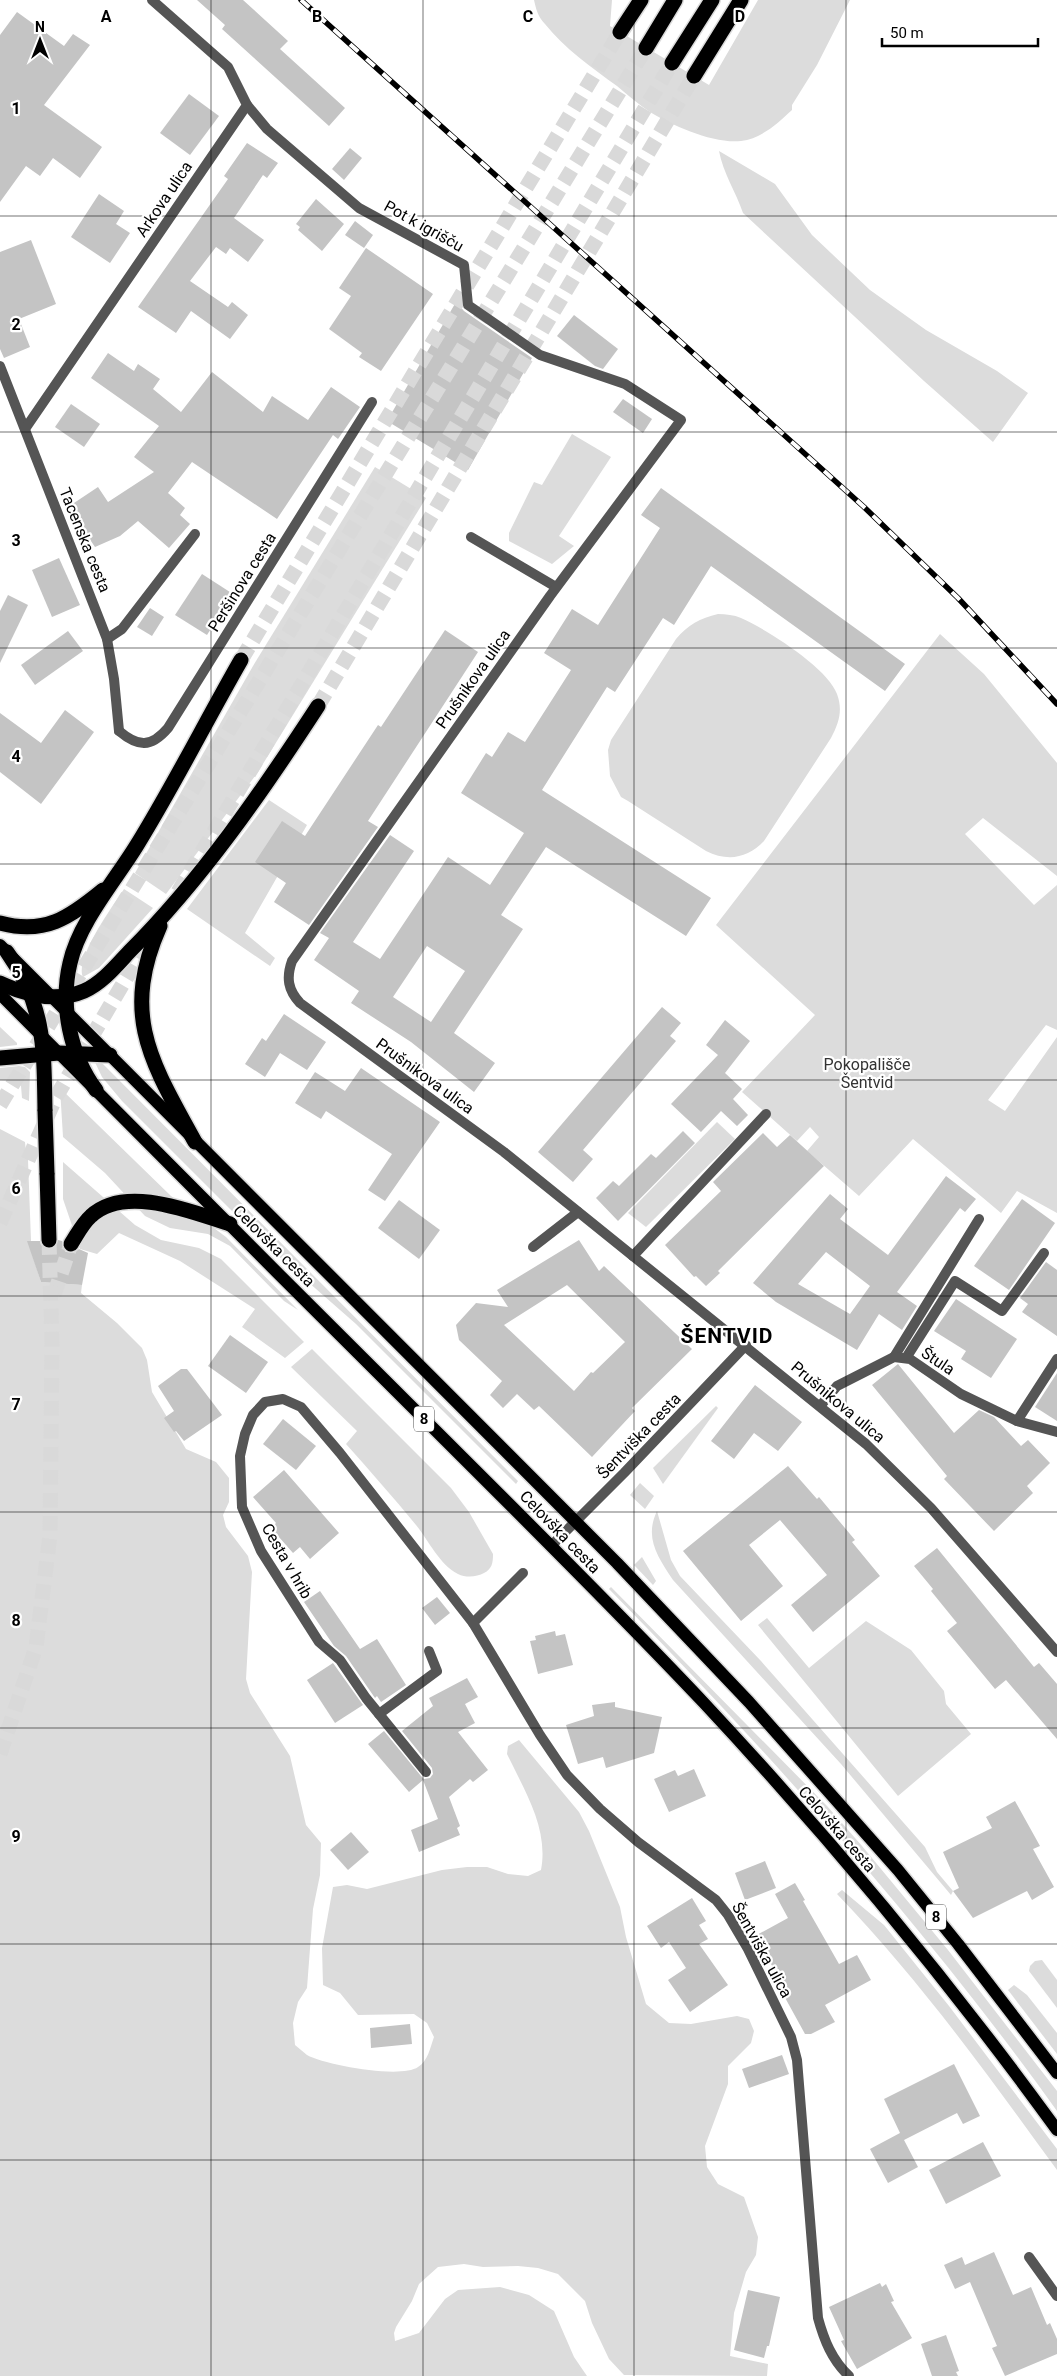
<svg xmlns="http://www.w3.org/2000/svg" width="1057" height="2376" font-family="Roboto,sans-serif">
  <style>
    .green { fill: #dcdcdc }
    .building { fill: #c4c4c4; fill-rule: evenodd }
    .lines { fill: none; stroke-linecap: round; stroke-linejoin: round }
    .highway-tunnel { stroke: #d9d9d9; stroke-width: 15; stroke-dasharray: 15 8; stroke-linecap: butt }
    .primary-casing { stroke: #dbdbdb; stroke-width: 15 }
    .highway-casing { stroke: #dbdbdb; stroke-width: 18 }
    .lane { stroke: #555; stroke-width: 10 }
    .street { stroke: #555; stroke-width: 10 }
    .primary { stroke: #000; stroke-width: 12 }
    .highway { stroke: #000; stroke-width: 15 }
    .rail-casing { stroke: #000; stroke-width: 5.5 }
    .rail { stroke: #fff; stroke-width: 4; stroke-dasharray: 11; stroke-linecap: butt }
    .highway-bridge-casing { stroke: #dbdbdb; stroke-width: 18; stroke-linecap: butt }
    .highway-bridge { stroke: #000; stroke-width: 15 }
    .grid { fill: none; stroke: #000; stroke-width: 1; stroke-opacity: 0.55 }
    .labels { text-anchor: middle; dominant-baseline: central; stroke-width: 4.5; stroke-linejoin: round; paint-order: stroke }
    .shield { fill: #fff; stroke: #4c4c4c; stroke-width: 1 }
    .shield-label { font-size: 15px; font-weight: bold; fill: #000 }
    .street-label { font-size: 16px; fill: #000; stroke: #fff }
    .park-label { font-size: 16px; fill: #333; stroke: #fff }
    .district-label { font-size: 21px; font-weight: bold; letter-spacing: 1px; fill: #000; stroke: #fff }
    .grid-label { font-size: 16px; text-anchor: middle; font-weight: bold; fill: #000; stroke: #fff; stroke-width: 4.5; stroke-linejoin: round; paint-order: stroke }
  </style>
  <rect width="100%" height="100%" fill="#fff"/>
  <g class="green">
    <path d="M 534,0 L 612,0 L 610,26 L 709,85 L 758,0 L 850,0 L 817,65 L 792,105 L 792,110 C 778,123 761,139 741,141 C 714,144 673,126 650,112 C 639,105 628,95 617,86 C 592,68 564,48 545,24 C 538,17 536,9 534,0 Z"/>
    <path d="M 719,151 L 775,184 L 812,235 L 870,290 L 926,330 L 997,371 L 1028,393 L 993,442 L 924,381 L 743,213 C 736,192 723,173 719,151 Z"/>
    <polygon points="572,434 611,457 559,536 574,546 552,564 509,541 509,533 534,482 542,485"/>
    <polygon points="375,467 426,498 258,772 166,894 135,873 253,666"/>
    <path d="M 718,614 C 726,614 734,615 741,618 C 766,629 828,668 837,694 C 843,710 839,723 831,738 L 764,841 C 748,858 728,862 706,851 L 628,801 L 621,797 L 610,776 L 608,750 L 611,740 L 676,639 C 688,625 700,618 718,614 Z"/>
    <polygon points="940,634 984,674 1057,763 1057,876 983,818 965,834 1034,905 1057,885 1057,1030 1046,1025 988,1100 1005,1111 1057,1037 1057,1213 1017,1191 1001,1213 913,1139 859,1196 807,1151 819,1137 810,1127 797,1141 742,1092 815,1015 716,925"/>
    <polygon points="269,800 307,825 245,933 275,958 270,966 187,909"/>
    <path d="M 124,889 L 153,908 L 99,968 L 83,977 C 75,957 113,906 124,889 Z"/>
    <polygon points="0,1027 17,1043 17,1045 0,1047"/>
    <polygon points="96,1057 518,1481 516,1484 356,1324 267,1246 122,1101 102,1077 93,1058"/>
    <polygon points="19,1066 25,1067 30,1072 29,1101 22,1098 21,1086 16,1081 0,1080 0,1068"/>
    <polygon points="60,1088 171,1196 226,1237 298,1310 284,1301 230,1246 208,1234 170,1228 145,1216 105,1173 63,1137"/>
    <polygon points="717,1122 735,1139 646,1227 628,1213"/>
    <path d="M 0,1129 L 25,1142 L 26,1153 L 31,1155 L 31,1160 L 28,1160 L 31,1241 L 28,1241 L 41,1282 L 82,1285 L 81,1293 L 117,1323 L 142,1348 L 147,1360 L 152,1392 L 186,1449 L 216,1462 L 229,1478 L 229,1502 L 223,1515 L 226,1527 L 248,1556 L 252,1572 L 246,1679 L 250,1693 L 290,1756 L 306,1825 L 321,1843 L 320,1875 L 313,1909 L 307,1988 L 298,2002 L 293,2023 L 295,2045 C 299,2048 303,2052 307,2055 C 325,2065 401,2079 418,2067 C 428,2061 430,2048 434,2037 L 427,2023 L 414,2014 L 358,2015 L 340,1993 L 323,1985 L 322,1948 L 333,1887 L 347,1885 L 367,1889 L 442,1870 L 467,1867 L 487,1867 L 508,1874 L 528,1876 L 541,1870 C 549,1828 524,1790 507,1754 L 508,1746 L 519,1740 L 579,1812 L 589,1831 L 620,1907 L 626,1937 L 646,2004 L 669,2023 L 691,2024 L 737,2016 L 749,2019 L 754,2031 L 751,2043 L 728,2066 L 728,2084 L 705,2146 L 707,2167 L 718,2184 L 744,2197 L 758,2237 L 756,2255 L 746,2272 L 734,2313 L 730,2356 L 768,2364 L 767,2376 L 624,2375 L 609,2359 L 592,2323 L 585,2301 L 558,2274 L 538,2268 L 518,2266 L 483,2267 L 464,2264 L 438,2267 L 419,2284 L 412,2301 L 396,2327 L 394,2333 L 395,2341 L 419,2333 L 445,2299 L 458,2290 L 500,2287 L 529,2295 L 554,2311 L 574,2357 L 587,2376 L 0,2376 Z"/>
    <polygon points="63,1162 135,1225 161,1240 199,1248 221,1259 304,1342 285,1358 242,1327 255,1309 180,1261 119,1233 97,1254 80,1249 63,1199"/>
    <path d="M 312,1349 L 451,1488 L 469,1512 L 493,1554 C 493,1563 492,1569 484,1573 C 477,1577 466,1578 458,1574 C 439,1564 429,1541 416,1525 C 393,1497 370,1471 346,1444 L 357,1431 L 291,1367 Z"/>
    <polygon points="716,1406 718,1408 663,1484 653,1468"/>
    <polygon points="640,1483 654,1496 645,1509 630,1495"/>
    <path d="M 657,1511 L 671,1560 L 680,1576 L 761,1661 L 925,1847 L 937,1872 L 953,1891 L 951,1895 L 841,1764 L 673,1580 C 658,1557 644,1538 657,1511 Z"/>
    <polygon points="642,1557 656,1581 653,1585 634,1565"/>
    <path d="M 611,1587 L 827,1806 L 862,1846 L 948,1950 L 1057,2091 L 1057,2111 C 923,1924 769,1752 609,1589 Z"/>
    <polygon points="767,1618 809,1668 866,1621 911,1650 944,1691 946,1704 971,1734 898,1796 758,1625"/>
    <path d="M 842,1890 L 884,1925 L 949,2006 L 1057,2149 L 1057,2170 C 988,2075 919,1979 837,1894 Z"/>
    <polygon points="1042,1960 1057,1980 1057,2008 1029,1971 1030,1966 1035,1961"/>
    <polygon points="1014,1985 1027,1995 1057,2033 1057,2054 1008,1990"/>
  </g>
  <g class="building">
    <polygon points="197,0 243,0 288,41 280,49 345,108 329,126 222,29 225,25"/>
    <polygon points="17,12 64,46 73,34 90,45 44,105 102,147 80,178 53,158 40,176 26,166 0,202 0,35"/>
    <polygon points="189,94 219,116 190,155 160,133"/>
    <polygon points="247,143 278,163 267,178 263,175 234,218 264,240 248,262 230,248 226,254 216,247 190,281 228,307 232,302 248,315 230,339 191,311 176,333 138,307 228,179 224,176"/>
    <polygon points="350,148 362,158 344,180 332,169"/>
    <polygon points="99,194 124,211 116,224 130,233 110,263 71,237"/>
    <polygon points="316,199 344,224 322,251 298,230 300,227 296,224"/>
    <polygon points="355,221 373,235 364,248 345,235"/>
    <polygon points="31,240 56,304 19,319 30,347 4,358 0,349 0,252"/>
    <polygon points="366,248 433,294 381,371 359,357 362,353 329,329 351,296 339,288"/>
    <polygon points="456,302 464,311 532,358 468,470 387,421"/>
    <polygon points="574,315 618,349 603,369 595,366 557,336"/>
    <polygon points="108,353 134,371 138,364 160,379 153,389 181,412 212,372 263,412 272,396 308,420 331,387 360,407 338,439 333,435 277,519 192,462 168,493 185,508 180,515 190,524 169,548 138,521 120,536 95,547 68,507 98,487 108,502 154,472 134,457 159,426 91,378"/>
    <polygon points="623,399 652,419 643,433 613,412"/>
    <polygon points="71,404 100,424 84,447 55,427"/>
    <path d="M 661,488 L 905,664 L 885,691 L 711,566 L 674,625 L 663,618 L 615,692 L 607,687 L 542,790 L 711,898 L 686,936 L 546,847 L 501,915 L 523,929 L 454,1033 L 495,1063 L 474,1092 L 411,1042 L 351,1003 L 359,991 L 314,960 L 329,938 L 320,933 L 390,835 L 414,851 L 353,942 L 380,959 L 448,857 L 490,885 L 524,833 L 461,793 L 486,753 L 492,757 L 508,732 L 525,742 L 571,670 L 544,653 L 572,609 L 598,625 L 660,528 L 641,515 ZM 427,946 L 465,971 L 431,1022 L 393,997 Z"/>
    <polygon points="59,558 80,605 52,617 32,570"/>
    <polygon points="202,574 233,594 207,635 175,615"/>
    <polygon points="8,595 28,605 0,663 0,611"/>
    <polygon points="150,608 164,617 152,636 137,627"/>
    <polygon points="445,630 478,652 368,821 378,827 309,925 274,902 286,883 255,862 282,821 305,836 378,725 381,727"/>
    <polygon points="68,631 83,651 35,685 21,665"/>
    <polygon points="65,710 94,732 41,804 0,772 0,713 41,743"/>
    <polygon points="662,1007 681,1023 670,1036 676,1041 583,1150 593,1159 573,1182 538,1152"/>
    <polygon points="284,1014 326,1042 307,1070 280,1053 265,1077 245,1064 262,1038 266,1041"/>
    <polygon points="725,1020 750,1041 725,1073 742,1089 733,1099 748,1115 737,1126 721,1111 701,1132 671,1104 718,1055 706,1045"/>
    <polygon points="361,1068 440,1122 385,1201 368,1190 392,1154 326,1111 321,1119 295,1103 315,1072 345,1091"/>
    <polygon points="683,1131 695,1143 618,1221 596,1198 613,1181 619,1186 651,1154 656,1158"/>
    <polygon points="763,1133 777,1147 790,1135 824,1166 718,1271 720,1273 706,1286 696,1276 694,1277 665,1245 721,1191 713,1182"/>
    <path d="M 946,1176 L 976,1199 L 965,1212 L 960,1208 L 897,1292 L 917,1306 L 902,1330 L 879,1314 L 857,1350 L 776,1302 L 753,1283 L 830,1194 L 848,1209 L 840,1219 L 888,1255 ZM 826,1252 L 870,1286 L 850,1314 L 798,1284 Z"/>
    <polygon points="1022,1199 1055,1223 1009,1290 974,1266"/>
    <polygon points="399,1200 440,1230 419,1259 378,1228"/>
    <polygon points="58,1240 62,1241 63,1248 66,1252 75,1252 79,1249 88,1253 82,1285 41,1282 27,1241 40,1241 41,1245 49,1249 54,1248"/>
    <path d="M 579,1240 L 599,1271 L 604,1266 L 692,1349 L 632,1408 L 635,1411 L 592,1457 L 539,1406 L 534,1410 L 517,1394 L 503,1408 L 490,1395 L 502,1381 L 459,1340 L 456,1325 L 476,1303 L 508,1307 L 497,1290 ZM 567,1285 L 625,1342 L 593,1373 L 591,1372 L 574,1391 L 504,1325 Z"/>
    <polygon points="1046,1262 1057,1270 1057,1336 1022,1312 1028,1304 1020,1298"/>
    <polygon points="956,1299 1017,1339 991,1378 961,1359 966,1351 934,1331"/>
    <polygon points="230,1335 268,1362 246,1393 208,1366"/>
    <polygon points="898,1364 954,1433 979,1410 994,1417 1021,1446 1028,1440 1050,1463 1027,1486 1033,1493 994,1531 944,1479 947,1476 872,1385"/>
    <polygon points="181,1369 187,1369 222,1415 184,1441 176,1431 174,1432 164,1418 174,1411 158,1386"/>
    <polygon points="1057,1373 1057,1421 1035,1407"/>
    <polygon points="755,1385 802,1422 778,1451 754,1433 734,1459 711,1441"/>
    <polygon points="283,1419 316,1446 296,1470 263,1444"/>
    <polygon points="788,1466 817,1499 819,1497 855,1540 852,1542 880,1576 813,1632 791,1605 827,1575 780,1520 749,1545 783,1586 741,1621 683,1551"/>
    <polygon points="284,1470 339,1533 310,1559 300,1547 293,1553 271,1528 276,1523 253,1497"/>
    <polygon points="937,1548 1034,1667 1039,1663 1057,1684 1057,1739 1006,1680 995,1689 947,1631 957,1623 931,1591 933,1589 914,1566"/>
    <polygon points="320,1591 360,1649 377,1639 406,1685 381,1702 377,1696 375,1698 346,1656 334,1646 304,1602"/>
    <polygon points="437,1597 450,1613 435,1625 422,1608"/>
    <polygon points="555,1631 556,1636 565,1634 573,1665 538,1674 530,1641 536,1640 535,1636"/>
    <polygon points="333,1663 363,1705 335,1723 307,1680"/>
    <polygon points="467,1678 478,1697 465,1704 475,1723 458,1732 488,1770 473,1782 470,1779 449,1797 460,1826 457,1828 460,1835 419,1852 411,1830 438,1819 423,1780 409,1792 368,1744 384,1731 421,1776 424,1779 430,1778 433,1774 432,1768 402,1731 433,1706 429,1698"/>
    <polygon points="615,1702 615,1707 662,1717 654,1753 606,1768 603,1757 578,1764 566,1725 594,1716 592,1705"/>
    <polygon points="694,1769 706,1796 669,1812 654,1779 675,1770 678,1776"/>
    <polygon points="1015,1801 1040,1846 1033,1849 1054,1887 1032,1900 1027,1891 973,1918 953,1891 959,1888 943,1852 992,1828 986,1817"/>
    <polygon points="351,1832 369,1852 348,1870 330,1850"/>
    <polygon points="765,1861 776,1888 745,1900 735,1873"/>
    <polygon points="795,1883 805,1900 803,1901 839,1964 857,1955 871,1980 825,2005 835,2022 811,2034 805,2034 783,1994 787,1992 755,1936 788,1918 775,1894"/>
    <polygon points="692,1898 706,1921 699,1925 708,1939 699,1944 728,1985 690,2012 668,1980 686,1968 669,1942 661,1948 647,1926"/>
    <polygon points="410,2024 412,2044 371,2048 370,2028"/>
    <polygon points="782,2055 789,2074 749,2088 742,2069"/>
    <polygon points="954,2064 980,2116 963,2124 957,2113 904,2140 918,2167 888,2183 870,2149 900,2133 884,2099"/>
    <polygon points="983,2142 1001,2176 946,2204 929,2170"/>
    <polygon points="994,2252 1013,2295 1031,2287 1047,2325 1050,2323 1057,2339 1057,2354 1005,2376 992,2348 997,2346 970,2282 955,2289 944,2265 962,2257 965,2265"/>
    <polygon points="880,2283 882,2287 886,2284 894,2301 891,2302 912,2338 857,2369 841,2341 844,2340 829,2307"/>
    <polygon points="748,2290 780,2297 769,2346 767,2346 764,2358 734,2350"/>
    <polygon points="946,2335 959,2371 956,2372 958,2376 932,2376 921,2344"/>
  </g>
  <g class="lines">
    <g class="highway-tunnel">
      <polyline points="241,660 620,32"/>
      <polyline points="318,706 694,76"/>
      <polyline points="178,892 672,63"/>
      <polyline points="0,1105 646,48"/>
      <polyline points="0,1223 56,1097 153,933"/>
      <polyline points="54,1295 71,1244"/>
      <polyline points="0,1754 36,1647 50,1535 52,1342 49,1240"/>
    </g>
    <defs>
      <g id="primary">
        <polyline points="0,945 617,1563 749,1702 898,1870 958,1944 1057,2073"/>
        <path d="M 0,994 C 132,1127 264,1260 397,1392 C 500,1495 604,1597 704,1703 C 830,1838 949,1981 1057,2130"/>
      </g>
      <g id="highway">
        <polyline points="620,32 641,0"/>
        <polyline points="646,48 675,0"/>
        <polyline points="672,63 712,0"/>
        <polyline points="694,76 741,0"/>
        <path d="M 0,923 C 45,935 69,918 103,890"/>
        <path d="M 160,926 C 120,1016 152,1063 195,1142"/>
        <path d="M 7,952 C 45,1005 44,1048 45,1111"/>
        <path d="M 0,983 C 26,995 56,1003 84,991 C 102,983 116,966 129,952 C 202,879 262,792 318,706"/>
        <polyline points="0,1058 59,1053 110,1055"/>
        <path d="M 96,1090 C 70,1055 60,1005 70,963 C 79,922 115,881 137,845 C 174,785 206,721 241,660"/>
        <polyline points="47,1173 49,1240"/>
        <path d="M 71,1244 C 77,1235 82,1224 91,1216 C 125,1184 192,1212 230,1224"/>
      </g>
    </defs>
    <use href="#primary" class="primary-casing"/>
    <use href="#highway" class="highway-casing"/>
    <g class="lane">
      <polyline points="471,537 556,587"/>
      <polyline points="107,639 122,629 195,534"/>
      <path d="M 119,731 C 138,747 151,748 168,728 L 372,402"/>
      <polyline points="533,1247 578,1212"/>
      <polyline points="633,1256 766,1114"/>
      <polyline points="894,1357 979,1219"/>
      <polyline points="906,1358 955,1281 1002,1311 1044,1253"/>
      <polyline points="379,1714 437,1671 429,1651"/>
      <polyline points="1029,2257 1057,2296"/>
    </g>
    <g class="street">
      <path d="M 247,105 L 267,129 L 359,208 L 464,265 L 468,305 L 540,355 L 625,384 L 681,420 L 550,596 L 292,961 C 286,978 288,990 300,1003 L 504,1152 L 866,1444 L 931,1508 L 1057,1652"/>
      <polyline points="0,366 107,639 114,679 119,731"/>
      <polyline points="25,429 247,105 228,67 152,0"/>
      <polyline points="821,1405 837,1386 894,1357 910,1359 961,1394 1017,1421 1057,1432"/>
      <polyline points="1017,1421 1057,1359"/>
      <polyline points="551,1546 624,1473 746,1345"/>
      <polyline points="473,1623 523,1573"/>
      <path d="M 426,1772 L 366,1698 L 340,1660 L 319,1642 L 261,1551 L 242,1507 L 240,1456 L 245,1434 L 253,1415 L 265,1402 L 283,1399 L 301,1407 L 340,1453 L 473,1623 L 540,1735 L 567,1775 L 600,1809 L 638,1842 L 716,1900 L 728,1915 L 748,1949 L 791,2037 L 797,2060 L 818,2318 C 824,2340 832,2360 849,2376"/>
    </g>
    <use href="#primary" class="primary"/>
    <use href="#highway" class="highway"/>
    <defs>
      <polyline id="rail" points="301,0 864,507 958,598 1057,704"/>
    </defs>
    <use href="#rail" class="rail-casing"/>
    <use href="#rail" class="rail"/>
    <defs>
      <polyline id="highway-bridge" points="45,1111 47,1173"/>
    </defs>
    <use href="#highway-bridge" class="highway-bridge-casing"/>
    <use href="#highway-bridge" class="highway-bridge"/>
  </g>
  <path class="grid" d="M 211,0 L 211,2376M 423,0 L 423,2376M 634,0 L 634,2376M 846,0 L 846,2376M 0,216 L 1057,216M 0,432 L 1057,432M 0,648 L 1057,648M 0,864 L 1057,864M 0,1080 L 1057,1080M 0,1296 L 1057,1296M 0,1512 L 1057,1512M 0,1728 L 1057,1728M 0,1944 L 1057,1944M 0,2160 L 1057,2160"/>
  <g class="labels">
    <g class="shield">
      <rect x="414" y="1406.5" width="20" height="25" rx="4"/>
      <rect x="926" y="1904.5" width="20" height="25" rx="4"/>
    </g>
    <g class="shield-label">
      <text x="424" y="1419">8</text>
      <text x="936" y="1917">8</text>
    </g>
    <g class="street-label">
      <text transform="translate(164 199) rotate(-56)">Arkova ulica</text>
      <text transform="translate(424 226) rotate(29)">Pot k igrišču</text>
      <text transform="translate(85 540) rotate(68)">Tacenska cesta</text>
      <text transform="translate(242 582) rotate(-58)">Peršinova cesta</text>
      <text transform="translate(473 679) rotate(-55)">Prušnikova ulica</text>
      <text transform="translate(425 1076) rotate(36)">Prušnikova ulica</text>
      <text transform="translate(274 1246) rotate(45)">Celovška cesta</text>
      <text transform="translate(938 1361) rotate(34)">Štula</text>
      <text transform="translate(838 1402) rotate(40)">Prušnikova ulica</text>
      <text transform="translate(639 1436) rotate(-46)">Šentviška cesta</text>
      <text transform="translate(560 1532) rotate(46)">Celovška cesta</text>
      <text transform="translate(287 1561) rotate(60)">Cesta v hrib</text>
      <text transform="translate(837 1829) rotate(49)">Celovška cesta</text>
      <text transform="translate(762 1950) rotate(61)">Šentviška ulica</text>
    </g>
    <g class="park-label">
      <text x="867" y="1064">Pokopališče<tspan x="867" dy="18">Šentvid</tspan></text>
    </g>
    <g class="district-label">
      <text x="727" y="1336">ŠENTVID</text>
    </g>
  </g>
  <g class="grid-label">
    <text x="106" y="22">A</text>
    <text x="317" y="22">B</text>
    <text x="528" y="22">C</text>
    <text x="740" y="22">D</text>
    <text x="16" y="114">1</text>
    <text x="16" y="330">2</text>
    <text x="16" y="546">3</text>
    <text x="16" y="762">4</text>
    <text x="16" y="978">5</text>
    <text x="16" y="1194">6</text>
    <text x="16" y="1410">7</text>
    <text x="16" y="1626">8</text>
    <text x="16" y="1842">9</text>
  </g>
  <g transform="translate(40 40)" stroke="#ffffff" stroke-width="4" paint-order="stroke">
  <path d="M0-4L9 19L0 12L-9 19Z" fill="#000000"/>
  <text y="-8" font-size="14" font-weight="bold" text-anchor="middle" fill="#000000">N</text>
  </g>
  <path d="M882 38v8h156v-8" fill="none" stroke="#000000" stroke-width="2.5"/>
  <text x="890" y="38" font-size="15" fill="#000000" stroke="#ffffff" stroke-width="4" paint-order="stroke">50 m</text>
</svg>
